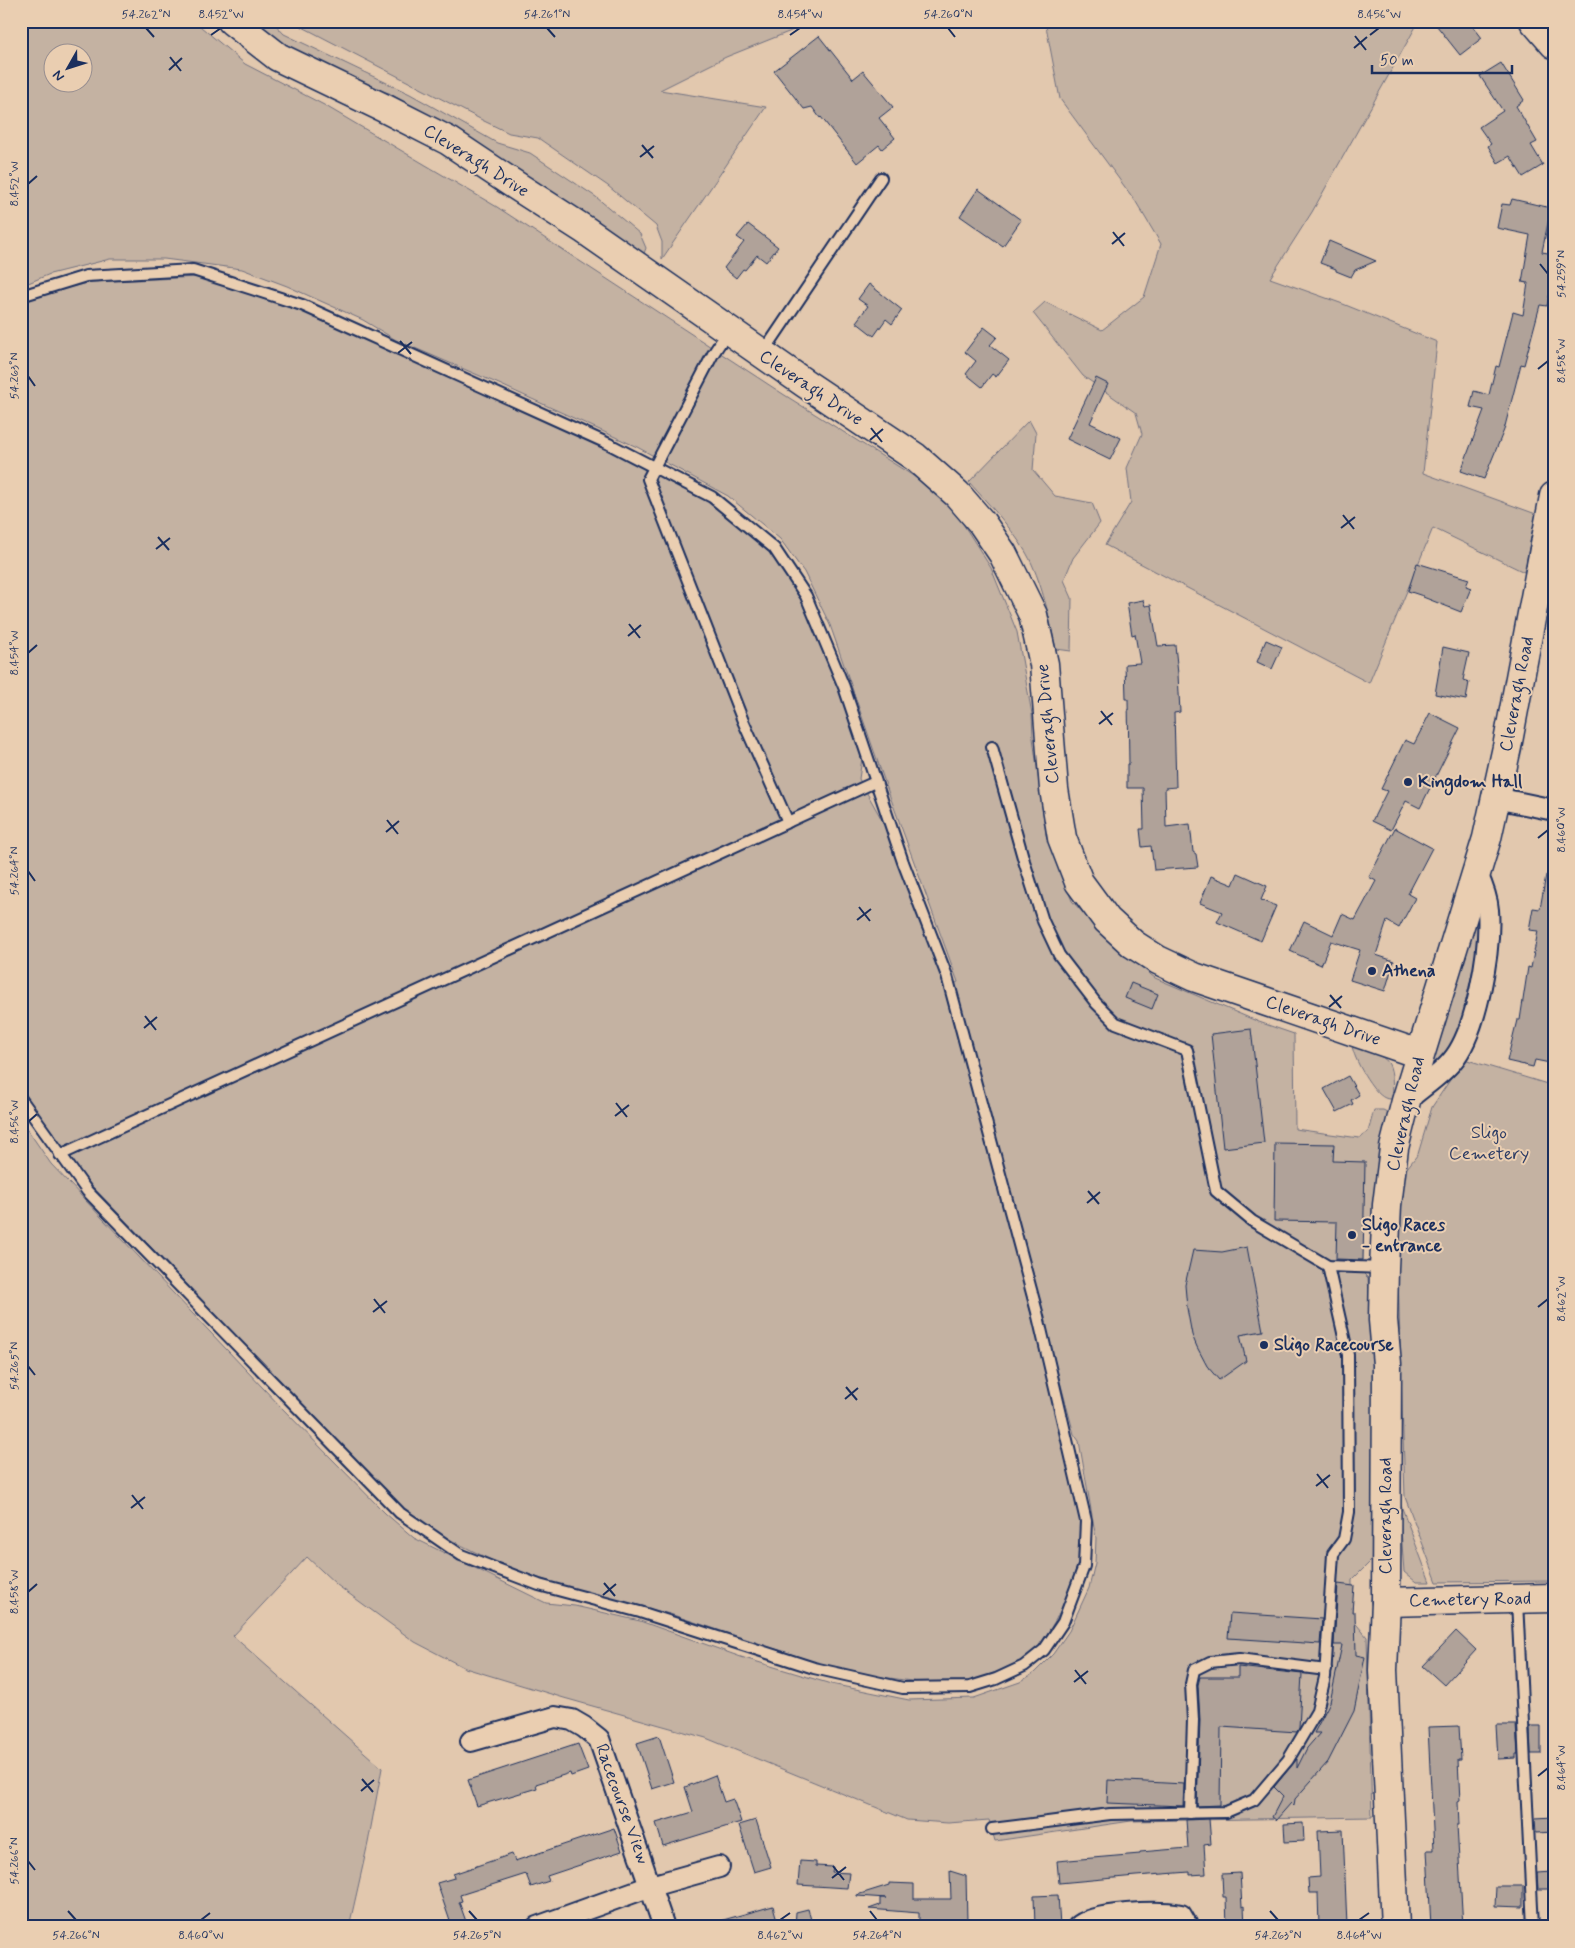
<svg xmlns="http://www.w3.org/2000/svg" width="1575" height="1948" font-family="Mynerve,sans-serif">
  <style>
    .green { fill: #c4b2a2; stroke: #707080; fill-rule: evenodd }
    .building { fill: #b0a299; stroke: #1b2f5e }
    .lines { fill: none; stroke-linecap: round; stroke-linejoin: round }
    .lane-casing { stroke: #1b2f5e; stroke-width: 14 }
    .street-casing { stroke: #1b2f5e; stroke-width: 24 }
    .secondary-casing { stroke: #1b2f5e; stroke-width: 31 }
    .lane { stroke: #eaceb1; stroke-width: 10 }
    .street { stroke: #eaceb1; stroke-width: 20 }
    .secondary { stroke: #eaceb1; stroke-width: 28 }
    .ticks { fill: none; stroke: #1b2f5e; stroke-width: 2 }
    .poi-dot { fill: #1b2f5e; stroke: #eaceb1; stroke-width: 2 }
    .labels { text-anchor: middle; dominant-baseline: central; stroke-width: 4; stroke-linejoin: round; paint-order: stroke }
    .street-label { font-size: 18px; fill: #1b2f5e; stroke: #eaceb1 }
    .poi-label { font-size: 18px; font-weight: bold; fill: #1b2f5e; stroke: #eaceb1; text-anchor: start }
    .park-label { font-size: 18px; fill: #2c3c65; stroke: #eaceb1 }
    .neatline { fill: none; stroke: #1b2f5e; stroke-width: 2 }
    .ticks-label { font-size: 12px; text-anchor: middle; fill: #1b2f5e }
  </style>
  <rect width="100%" height="100%" fill="#e2c8ae"/>
  <filter id="ink" filterUnits="userSpaceOnUse"><feTurbulence type="fractalNoise" baseFrequency=".02" numOctaves="2"/><feDisplacementMap in="SourceGraphic" scale="10" xChannelSelector="R" yChannelSelector="G"/><feConvolveMatrix kernelMatrix="1 2 1 2 8 2 1 2 1" color-interpolation-filters="sRGB"/></filter>
  <g filter="url(#ink)">
    <g class="green">
      <path d="M 21,21 L 194,21 L 245,64 L 324,105 L 497,207 L 783,394 L 931,487 L 953,508 L 991,568 L 1017,632 L 1032,714 L 1033,738 L 1046,835 L 1072,901 L 1111,943 L 1155,978 L 1259,1022 L 1294,1034 L 1295,1129 L 1359,1138 L 1368,1132 L 1374,1110 L 1383,1110 L 1391,1114 L 1375,1222 L 1364,1217 L 1352,1221 L 1353,1263 L 1368,1278 L 1376,1413 L 1375,1557 L 1352,1580 L 1352,1619 L 1367,1637 L 1372,1817 L 1131,1821 L 995,1841 L 989,1820 L 948,1823 L 907,1820 L 706,1738 L 564,1698 L 465,1668 L 415,1642 L 337,1585 L 307,1557 L 233,1636 L 382,1768 L 368,1843 L 349,1927 L 21,1927 L 21,1120 L 51,1164 L 281,1407 L 385,1513 L 414,1538 L 546,1603 L 575,1606 L 640,1621 L 741,1657 L 831,1684 L 909,1700 L 974,1698 L 1020,1682 L 1034,1673 L 1053,1654 L 1069,1631 L 1089,1588 L 1095,1563 L 1096,1538 L 1079,1441 L 1074,1434 L 954,984 L 958,982 L 888,791 L 830,625 L 804,572 L 780,539 L 728,496 L 637,447 L 499,384 L 396,340 L 363,320 L 287,286 L 242,269 L 164,259 L 110,259 L 50,274 L 21,286 ZM 52,52 L 82,52 L 82,82 L 52,82 Z"/>
      <polygon points="253,21 272,21 284,34 410,94 497,143 530,153 596,197 640,234 646,248 643,256 472,142 389,93 346,80 290,51"/>
      <polygon points="291,21 816,21 726,57 660,90 766,107 662,259 662,242 656,226 608,186 538,138 509,133 484,121"/>
      <polygon points="1045,21 1419,21 1312,212 1270,278 1343,304 1437,342 1423,473 1536,514 1524,572 1433,528 1369,683 1105,545 1131,502 1127,468 1142,434 1136,413 1083,376 1033,313 1045,302 1102,330 1144,297 1161,244 1136,202 1060,99"/>
      <polygon points="199,277 300,308 631,460 714,503 771,552 803,598 841,688 862,758 859,779 886,827 937,960 979,1109 1059,1424 1082,1520 1079,1563 1072,1587 1056,1619 1037,1651 1017,1665 994,1676 966,1682 919,1682 875,1676 830,1667 670,1614 578,1591 505,1567 441,1535 402,1507 92,1186 74,1164 21,1088 21,303 45,293 92,282"/>
      <path d="M 1029,420 L 1036,433 L 1033,470 L 1055,496 L 1092,503 L 1100,523 L 1073,558 L 1064,580 L 1072,598 L 1071,651 L 1056,649 C 1050,621 1044,591 1032,564 C 1019,535 990,506 969,482 Z"/>
      <polygon points="1478,913 1478,947 1456,1043 1428,1075"/>
      <path d="M 1352,1045 C 1392,1059 1392,1057 1393,1099 C 1390,1099 1388,1099 1385,1098 C 1373,1093 1353,1058 1352,1045 Z"/>
      <polygon points="1464,1059 1554,1086 1554,1581 1437,1582 1405,1497 1398,1276 1400,1177 1418,1154 1432,1107"/>
      <polygon points="1399,1500 1430,1582 1416,1582 1404,1572"/>
      <polygon points="1174,1920 1181,1927 1095,1927 1100,1925"/>
    </g>
    <g class="building">
      <polygon points="1433,21 1469,21 1482,38 1460,55"/>
      <polygon points="819,36 853,79 863,71 893,107 879,118 895,138 882,149 879,145 857,163 821,117 820,118 812,107 804,109 774,71"/>
      <polygon points="1501,63 1524,100 1516,106 1537,142 1531,145 1543,165 1523,177 1510,156 1498,163 1488,146 1491,144 1479,127 1503,111 1480,76"/>
      <polygon points="978,189 1021,220 1003,246 960,216"/>
      <polygon points="1512,199 1551,208 1542,252 1554,254 1554,292 1550,292 1547,306 1540,305 1524,365 1521,364 1504,430 1484,479 1461,471 1484,410 1470,407 1474,391 1489,395 1496,366 1499,367 1513,312 1523,315 1528,283 1522,282 1530,235 1497,228 1502,204 1510,205"/>
      <polygon points="748,224 778,247 766,262 757,255 745,270 743,269 736,278 724,268 744,242 737,237"/>
      <polygon points="1329,241 1376,261 1355,270 1351,277 1336,271 1336,269 1320,263"/>
      <polygon points="869,284 902,310 892,324 886,319 874,336 856,322 868,306 858,299"/>
      <polygon points="984,327 997,337 990,345 1009,360 996,377 992,374 982,387 966,374 976,361 965,352"/>
      <polygon points="1096,378 1108,384 1090,423 1121,438 1110,460 1067,439"/>
      <polygon points="1417,563 1469,579 1466,586 1471,588 1461,612 1423,597 1423,596 1408,591"/>
      <polygon points="1143,600 1145,606 1151,605 1158,646 1175,645 1178,674 1180,712 1174,713 1176,787 1165,788 1166,827 1190,824 1193,852 1196,854 1198,867 1154,870 1151,846 1142,847 1140,829 1144,829 1143,788 1127,788 1127,764 1129,764 1128,699 1126,699 1125,664 1140,663 1135,634 1132,635 1127,603"/>
      <polygon points="1266,640 1282,647 1272,669 1257,662"/>
      <polygon points="1443,647 1469,653 1463,680 1469,682 1466,700 1435,694"/>
      <polygon points="1430,713 1460,728 1420,808 1406,801 1391,830 1372,821 1387,791 1381,789 1405,740 1414,744"/>
      <polygon points="1395,828 1432,848 1408,894 1415,898 1399,928 1387,921 1376,955 1394,961 1385,991 1350,980 1360,950 1331,941 1321,965 1290,951 1304,921 1333,935 1342,914 1355,920 1376,881 1369,877"/>
      <polygon points="1238,873 1267,886 1261,900 1276,906 1261,941 1217,922 1222,912 1200,903 1211,876 1233,885"/>
      <polygon points="1546,875 1554,876 1554,1049 1550,1063 1535,1060 1533,1067 1507,1061 1517,1020 1520,1020 1528,967 1531,968 1538,931 1529,930 1533,908 1540,909"/>
      <polygon points="1131,983 1158,994 1152,1009 1125,998"/>
      <polygon points="1251,1029 1264,1143 1223,1148 1211,1034"/>
      <polygon points="1348,1076 1359,1095 1351,1100 1353,1104 1337,1112 1324,1089"/>
      <polygon points="1275,1143 1334,1144 1333,1161 1365,1162 1363,1260 1336,1259 1337,1222 1274,1221"/>
      <polygon points="1247,1247 1263,1331 1240,1335 1246,1361 1219,1380 1207,1366 1197,1347 1192,1335 1187,1308 1185,1285 1193,1250 1222,1252"/>
      <polygon points="1338,1584 1354,1586 1352,1612 1355,1612 1356,1655 1365,1657 1354,1711 1328,1762 1295,1799 1294,1806 1291,1803 1276,1820 1272,1817 1283,1796 1274,1787 1297,1759 1297,1768 1307,1748 1320,1733 1314,1733 1330,1702 1342,1645 1334,1645"/>
      <polygon points="1230,1613 1322,1619 1320,1644 1228,1638"/>
      <polygon points="1456,1631 1476,1650 1444,1685 1423,1666"/>
      <polygon points="1238,1667 1302,1674 1299,1728 1297,1732 1221,1727 1220,1805 1197,1806 1200,1720 1198,1685 1200,1677 1238,1677"/>
      <polygon points="1496,1725 1516,1725 1518,1754 1516,1754 1516,1758 1498,1759"/>
      <polygon points="1459,1726 1461,1760 1458,1760 1460,1801 1458,1802 1459,1825 1457,1825 1463,1927 1431,1927 1427,1850 1434,1850 1428,1727"/>
      <polygon points="1530,1726 1541,1726 1541,1754 1531,1754"/>
      <polygon points="659,1736 674,1782 652,1789 637,1743"/>
      <polygon points="578,1744 588,1770 571,1776 570,1773 536,1784 537,1788 477,1806 468,1780"/>
      <polygon points="715,1775 724,1802 733,1799 741,1822 663,1846 656,1823 693,1812 685,1787"/>
      <polygon points="1108,1780 1184,1784 1183,1806 1107,1803"/>
      <polygon points="1554,1817 1554,1832 1536,1833 1535,1818"/>
      <polygon points="1209,1819 1211,1844 1204,1845 1206,1874 1190,1875 1190,1872 1136,1876 1059,1883 1057,1861 1140,1854 1140,1852 1188,1848 1186,1820"/>
      <polygon points="756,1820 771,1867 754,1872 739,1825"/>
      <polygon points="1303,1823 1304,1841 1285,1842 1284,1824"/>
      <polygon points="614,1828 622,1851 547,1876 549,1881 531,1887 526,1874 460,1895 462,1901 459,1902 468,1927 452,1927 437,1883 454,1878 453,1874 512,1854 515,1861"/>
      <polygon points="1343,1830 1347,1926 1319,1927 1318,1893 1309,1893 1308,1878 1320,1877 1318,1831"/>
      <polygon points="800,1861 816,1862 816,1866 833,1867 832,1872 849,1873 847,1888 798,1885"/>
      <polygon points="950,1871 966,1876 967,1922 919,1922 919,1913 869,1909 880,1905 880,1898 886,1898 857,1896 857,1895 889,1885 889,1883 914,1884 914,1899 951,1899"/>
      <polygon points="1554,1872 1554,1889 1538,1889 1537,1873"/>
      <polygon points="1240,1873 1242,1907 1244,1906 1245,1927 1227,1927 1226,1897 1223,1897 1222,1874"/>
      <polygon points="1496,1886 1523,1886 1523,1907 1495,1906"/>
      <polygon points="1058,1895 1060,1927 1035,1927 1034,1896"/>
      <polygon points="773,1906 779,1927 717,1927 716,1922"/>
      <polygon points="808,1909 813,1927 795,1927 796,1912"/>
    </g>
    <g class="lines">
      <defs>
        <g id="lane">
          <polyline points="21,296 86,276 193,270 302,305 609,444 712,497 774,548 806,596 844,687 903,862 947,976 1037,1312 1086,1521 1084,1566 1063,1622 1044,1650 1024,1666 996,1679 970,1687 903,1688 814,1668 640,1612 539,1585 461,1555 400,1513 87,1191 21,1099"/>
          <polyline points="728,331 713,354 648,479 743,721 788,822"/>
          <polyline points="763,353 881,178"/>
          <polyline points="992,747 1024,861 1043,921 1059,955 1096,1003 1116,1023 1187,1050 1216,1191 1252,1221 1328,1266 1383,1268"/>
          <polyline points="60,1155 875,782"/>
          <polyline points="1517,1601 1533,1927"/>
          <polyline points="1190,1813 1193,1720 1191,1684 1194,1670 1210,1662 1239,1659 1326,1670"/>
          <polyline points="992,1829 1110,1814 1226,1812 1254,1800 1288,1760 1317,1711 1325,1677 1333,1554 1344,1539 1349,1512 1348,1355 1328,1266"/>
        </g>
        <g id="street">
          <polyline points="1496,798 1554,810"/>
          <path d="M 1406,1101 C 1420,1088 1440,1076 1452,1061 C 1477,1032 1491,948 1488,910 C 1487,897 1482,885 1477,874"/>
          <polyline points="471,1741 555,1717 572,1720 584,1727 599,1739 664,1927"/>
          <polyline points="537,1927 651,1886 719,1867"/>
          <path d="M 1078,1927 C 1092,1912 1160,1911 1181,1915 L 1188,1927"/>
        </g>
        <g id="secondary">
          <polyline points="232,21 278,57 384,108 449,141 512,183 585,230 806,384 915,457 957,494 982,523 1003,554 1033,615 1044,664 1054,789 1062,838 1079,882 1107,920 1133,944 1158,960 1194,977 1419,1054"/>
          <polyline points="1534,21 1554,44"/>
          <polyline points="1386,1602 1554,1598"/>
          <polyline points="1395,1927 1383,1670 1386,1602 1387,1364 1383,1320 1384,1268 1387,1205 1394,1148 1406,1101 1487,838 1507,747 1554,496"/>
        </g>
      </defs>
      <use href="#lane" class="lane-casing"/>
      <use href="#street" class="street-casing"/>
      <use href="#secondary" class="secondary-casing"/>
      <use href="#lane" class="lane"/>
      <use href="#street" class="street"/>
      <use href="#secondary" class="secondary"/>
    </g>
  </g>
  <path class="ticks" d="M 146,28 L 154,37M 547,28 L 555,37M 948,28 L 955,37M 211,35 L 221,28M 790,35 L 800,28M 1370,35 L 1379,28M 1355,36 L 1366,50M 1354,48 L 1367,37M 170,57 L 181,71M 169,70 L 182,58M 642,145 L 653,158M 640,157 L 654,146M 28,184 L 37,176M 1113,232 L 1124,246M 1112,244 L 1125,233M 1540,264 L 1548,274M 400,341 L 411,354M 398,353 L 412,342M 1538,369 L 1548,361M 28,376 L 35,386M 871,428 L 882,442M 870,440 L 883,429M 1343,515 L 1354,529M 1341,528 L 1355,517M 158,537 L 169,550M 156,549 L 170,538M 629,624 L 640,638M 628,636 L 641,625M 28,653 L 37,645M 1101,711 L 1112,725M 1099,724 L 1113,713M 387,820 L 398,834M 386,832 L 399,821M 1538,838 L 1548,830M 28,871 L 35,881M 859,907 L 870,921M 857,920 L 871,909M 1330,995 L 1341,1008M 1329,1007 L 1342,996M 145,1016 L 156,1030M 144,1028 L 157,1017M 616,1103 L 627,1117M 615,1116 L 629,1105M 28,1122 L 37,1114M 1088,1191 L 1099,1204M 1087,1203 L 1100,1192M 374,1299 L 385,1313M 1538,1307 L 1548,1299M 373,1312 L 387,1301M 28,1366 L 35,1375M 846,1387 L 857,1400M 845,1399 L 858,1388M 1317,1474 L 1328,1488M 1316,1486 L 1330,1475M 132,1495 L 143,1509M 131,1508 L 145,1497M 604,1583 L 615,1596M 28,1592 L 37,1584M 603,1595 L 616,1584M 1075,1670 L 1086,1684M 1074,1682 L 1088,1671M 1538,1776 L 1548,1768M 362,1779 L 373,1792M 361,1791 L 374,1780M 28,1861 L 35,1870M 833,1866 L 844,1880M 832,1878 L 846,1867M 68,1911 L 76,1920M 469,1911 L 477,1920M 870,1911 L 877,1920M 1270,1911 L 1278,1920M 201,1920 L 210,1913M 780,1920 L 790,1913M 1359,1920 L 1369,1913"/>
  <g class="poi-dot">
    <circle cx="1408" cy="782" r="5"/>
    <circle cx="1372" cy="971" r="5"/>
    <circle cx="1352" cy="1235" r="5"/>
    <circle cx="1264" cy="1345" r="5"/>
  </g>
  <g class="labels">
    <g class="street-label">
      <text transform="translate(476 161) rotate(32)">Cleveragh Drive</text>
      <text transform="translate(811 388) rotate(34)">Cleveragh Drive</text>
      <text transform="translate(1517 694) rotate(-79)">Cleveragh Road</text>
      <text transform="translate(1048 724) rotate(-95)">Cleveragh Drive</text>
      <text transform="translate(1323 1021) rotate(19)">Cleveragh Drive</text>
      <text transform="translate(1406 1114) rotate(-77)">Cleveragh Road</text>
      <text transform="translate(1386 1516) rotate(-90)">Cleveragh Road</text>
      <text transform="translate(1470 1600) rotate(-1)">Cemetery Road</text>
      <text transform="translate(622 1804) rotate(70)">Racecourse View</text>
    </g>
    <g class="poi-label">
      <text x="1418" y="782">Kingdom Hall</text>
      <text x="1382" y="971">Athena</text>
      <text x="1362" y="1225">Sligo Races<tspan x="1362" dy="21">- entrance</tspan></text>
      <text x="1274" y="1345">Sligo Racecourse</text>
    </g>
    <g class="park-label">
      <text x="1489" y="1133">Sligo<tspan x="1489" dy="21">Cemetery</tspan></text>
    </g>
  </g>
  <rect width="1575" height="1948" fill="none" stroke="#eaceb1" stroke-width="55"/>
  <g transform="translate(68 68) rotate(231)"><circle r="24" fill="#eaceb1" stroke="#978e90"/>
  <path d="M0-4L9 19L0 12L-9 19Z" fill="#1b2f5e"/>
  <text y="-8" font-size="14" font-weight="bold" text-anchor="middle" fill="#1b2f5e">N</text>
  </g>
  <path d="M1372 65v8h140v-8" fill="none" stroke="#1b2f5e" stroke-width="2.5"/>
  <text x="1380" y="65" font-size="15" fill="#1b2f5e" stroke="#eaceb1" stroke-width="4" paint-order="stroke">50 m</text>
  <rect x="28" y="28" width="1520" height="1892" class="neatline"/>
  <g class="ticks-label">
    <text x="146" y="18">54.262°N</text>
    <text x="221" y="18">8.452°W</text>
    <text x="547" y="18">54.261°N</text>
    <text x="800" y="18">8.454°W</text>
    <text x="948" y="18">54.260°N</text>
    <text x="1379" y="18">8.456°W</text>
    <text transform="translate(14 184) rotate(-90)" y="4">8.452°W</text>
    <text transform="translate(1561 274) rotate(-90)" y="4">54.259°N</text>
    <text transform="translate(1561 361) rotate(-90)" y="4">8.458°W</text>
    <text transform="translate(14 376) rotate(-90)" y="4">54.263°N</text>
    <text transform="translate(14 653) rotate(-90)" y="4">8.454°W</text>
    <text transform="translate(1561 830) rotate(-90)" y="4">8.460°W</text>
    <text transform="translate(14 871) rotate(-90)" y="4">54.264°N</text>
    <text transform="translate(14 1122) rotate(-90)" y="4">8.456°W</text>
    <text transform="translate(1561 1299) rotate(-90)" y="4">8.462°W</text>
    <text transform="translate(14 1366) rotate(-90)" y="4">54.265°N</text>
    <text transform="translate(14 1592) rotate(-90)" y="4">8.458°W</text>
    <text transform="translate(1561 1768) rotate(-90)" y="4">8.464°W</text>
    <text transform="translate(14 1861) rotate(-90)" y="4">54.266°N</text>
    <text x="76" y="1939">54.266°N</text>
    <text x="201" y="1939">8.460°W</text>
    <text x="477" y="1939">54.265°N</text>
    <text x="780" y="1939">8.462°W</text>
    <text x="877" y="1939">54.264°N</text>
    <text x="1278" y="1939">54.263°N</text>
    <text x="1359" y="1939">8.464°W</text>
  </g>
</svg>
